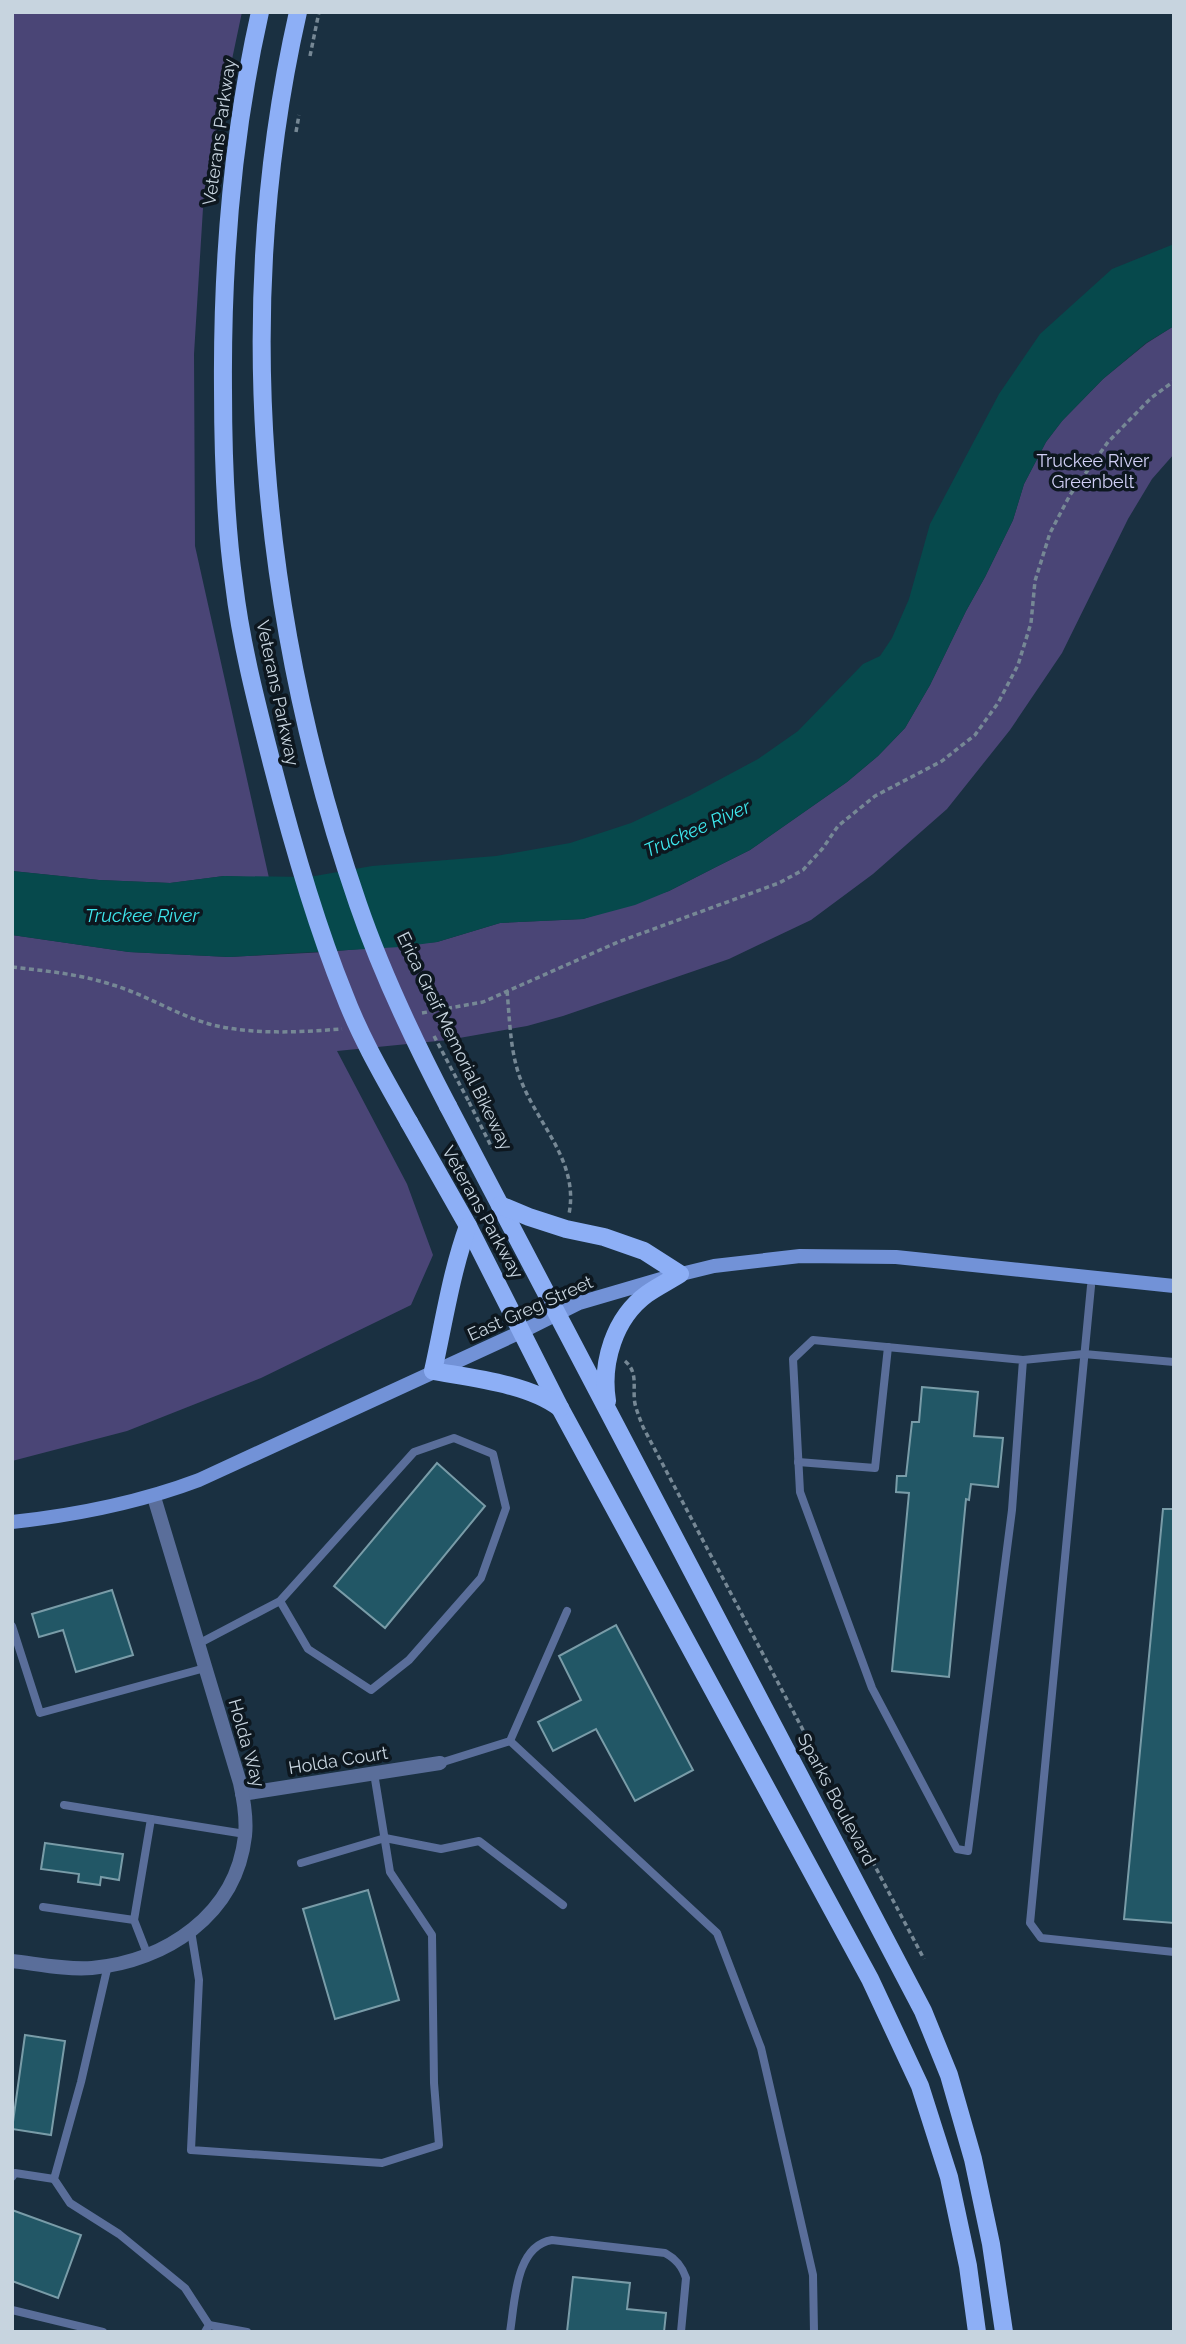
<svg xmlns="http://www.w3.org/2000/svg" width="1186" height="2344" font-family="Raleway,sans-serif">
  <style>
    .green { fill: #4a4576 }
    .water { fill: #06494c }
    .building { fill: #225766; stroke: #799ca8; stroke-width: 2 }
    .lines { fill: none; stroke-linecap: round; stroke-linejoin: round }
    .path { stroke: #768895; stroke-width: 3.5; stroke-dasharray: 5 3.5; stroke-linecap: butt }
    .service { stroke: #5a6e9a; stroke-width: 8 }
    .minor { stroke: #5a6e9a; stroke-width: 14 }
    .secondary { stroke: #7292d7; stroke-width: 14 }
    .primary { stroke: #8daff6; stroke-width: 18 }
    .path-bridge { stroke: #768895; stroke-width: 3.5; stroke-dasharray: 5 3.5; stroke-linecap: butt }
    .primary-bridge { stroke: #8daff6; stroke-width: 18 }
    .labels { text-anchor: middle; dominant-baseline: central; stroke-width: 7; stroke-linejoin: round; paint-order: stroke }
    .street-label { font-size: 18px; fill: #c7d4df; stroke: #0d171f }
    .park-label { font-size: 18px; fill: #d0cff5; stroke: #0d171f }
    .water-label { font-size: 19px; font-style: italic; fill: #3de5eb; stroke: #0d171f }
  </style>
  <rect width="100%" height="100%" fill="#1a3041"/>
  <g class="green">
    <polygon points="12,12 242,12 204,192 194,354 195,546 269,878 224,876 170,883 99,880 12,871"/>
    <polygon points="1174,326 1174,454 1152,479 1128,519 1062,653 1010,730 947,809 873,874 811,920 729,959 563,1016 527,1026 448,1040 337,1051 407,1184 433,1255 411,1305 261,1378 127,1431 12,1461 12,935 129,952 229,957 326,952 437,942 500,923 583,919 669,891 716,867 750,850 847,782 878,756 905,728 930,685 966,611 985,577 1013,520 1024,484 1046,442 1062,421 1103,379 1147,343"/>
  </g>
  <polygon class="water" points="1174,244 1174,326 1146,343 1103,379 1062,421 1046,442 1024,484 1013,520 985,577 966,611 930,685 905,728 878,756 847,782 750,850 716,867 669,891 635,905 583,919 500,923 437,942 400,947 229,957 129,952 12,935 12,871 99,880 170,883 224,876 309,877 372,866 496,856 570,843 631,823 689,796 758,759 798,731 863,664 880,656 892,638 909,599 930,524 999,394 1040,334 1112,269"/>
  <g class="building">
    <polygon points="922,1387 978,1392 974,1436 1003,1438 998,1487 971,1484 969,1500 966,1499 949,1677 892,1671 909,1493 896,1492 897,1476 906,1476 912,1422 919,1422"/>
    <polygon points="437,1463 485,1506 385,1628 334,1586"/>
    <polygon points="1163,1509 1174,1509 1174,1923 1124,1919"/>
    <polygon points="112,1590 133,1655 76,1672 63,1630 39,1637 32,1614"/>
    <polygon points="616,1625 693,1770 635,1801 596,1729 553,1751 538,1722 581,1700 559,1656"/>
    <polygon points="45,1843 123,1854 119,1880 101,1877 100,1885 78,1882 79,1874 41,1869"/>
    <polygon points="368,1890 399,2000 335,2019 303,1909"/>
    <polygon points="25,2035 65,2041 51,2135 12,2129"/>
    <polygon points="12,2210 81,2235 58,2298 12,2281"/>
    <polygon points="573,2277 630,2283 627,2309 666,2313 664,2332 567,2332"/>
  </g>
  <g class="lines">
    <g class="path">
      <path d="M 12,967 C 46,971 80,974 113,985 C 147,995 178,1016 213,1025 C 255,1035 300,1032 342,1029"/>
      <path d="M 507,991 C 510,1022 510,1054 522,1083 C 540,1127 579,1163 569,1214"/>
      <polyline points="422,1013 483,1002 618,942 779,883 803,870 823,848 838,826 875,796 942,761 975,735 998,703 1018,665 1031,623 1035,581 1050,533 1070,495 1108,442 1151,398 1174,381"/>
      <polyline points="469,1102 492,1148"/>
      <path d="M 625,1361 C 639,1373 632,1388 635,1404 C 637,1412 640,1419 643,1427 L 924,1959"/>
    </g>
    <g class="service">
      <polyline points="1091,1286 1030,1923 1041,1938 1174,1952"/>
      <polyline points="1023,1360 1012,1510 968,1851 957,1849 872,1688 800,1492 793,1359 813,1340 1023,1360 1084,1354 1174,1362"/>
      <polyline points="798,1462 875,1468 888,1347"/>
      <polyline points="12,1626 40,1713 205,1668"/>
      <polyline points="198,1644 280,1601 414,1452 454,1438 493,1454 506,1508 481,1578 409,1660 371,1690 308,1649 280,1601"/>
      <polyline points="510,1741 717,1933 761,2048 813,2275 814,2332"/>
      <polyline points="440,1763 510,1741 567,1611"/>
      <polyline points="64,1805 245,1834"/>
      <polyline points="301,1863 385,1838 441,1849 479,1841 563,1905"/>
      <polyline points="43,1907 134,1920 148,1956"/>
      <polyline points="134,1920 151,1819"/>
      <polyline points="191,1931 199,1980 191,2150 382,2163 439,2145 434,2083 432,1935 390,1872 374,1773"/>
      <polyline points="108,1965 81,2082 54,2179 70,2203 119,2234 185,2288 209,2325 205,2332"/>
      <polyline points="12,2177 15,2173 54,2179"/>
      <polyline points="12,2310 103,2332"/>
      <polyline points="209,2325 247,2332"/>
      <path d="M 510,2332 C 515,2302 515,2246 552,2240 L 665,2253 C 676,2259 682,2266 686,2278 L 681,2332"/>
    </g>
    <g class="minor">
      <polyline points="242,1794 440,1763"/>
      <path d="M 12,1961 C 38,1964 66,1970 92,1968 C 166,1961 236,1915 245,1836 C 247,1818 244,1801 240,1783 L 154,1497"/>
    </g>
    <path class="secondary" d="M 12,1522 C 77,1515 138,1503 199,1480 L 523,1331 L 579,1303 L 661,1279 L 714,1266 L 800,1256 L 896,1257 L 1174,1286"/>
    <g class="primary">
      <polyline points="448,1106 923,2011 949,2075 973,2159 991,2244 1004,2332"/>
      <polyline points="409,1122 468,1226 560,1408 870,1979 920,2086 949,2177 968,2266 977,2332"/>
      <path d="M 500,1205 L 529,1217 L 566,1229 L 604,1237 L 644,1251 L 680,1274 C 669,1281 657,1287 647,1294 C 614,1318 601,1363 607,1401"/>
      <path d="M 468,1226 C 451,1273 444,1322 433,1371 C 472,1378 529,1384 560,1408"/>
    </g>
    <g class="path-bridge">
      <polyline points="310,56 319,12"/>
      <polyline points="296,132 299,115"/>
      <polyline points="434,1036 469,1102"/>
    </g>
    <g class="primary-bridge">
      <path d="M 260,12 C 232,136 222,263 223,389 C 223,454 225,520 234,584 C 241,644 257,705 272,764 C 292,842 314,920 344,994 C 361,1039 386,1081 409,1122"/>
      <path d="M 298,12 C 231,307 260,620 358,904 C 382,974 414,1041 448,1106"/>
    </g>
  </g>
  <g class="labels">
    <g class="street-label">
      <text transform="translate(219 132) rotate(-82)">Veterans Parkway</text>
      <text transform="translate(278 693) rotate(78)">Veterans Parkway</text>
      <text transform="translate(455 1041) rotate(64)">Erica Greif Memorial Bikeway</text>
      <text transform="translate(483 1212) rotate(61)">Veterans Parkway</text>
      <text transform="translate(530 1308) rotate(-24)">East Greg Street</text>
      <text transform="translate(247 1743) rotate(74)">Holda Way</text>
      <text transform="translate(338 1760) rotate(-9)">Holda Court</text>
      <text transform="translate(837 1799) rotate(62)">Sparks Boulevard</text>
    </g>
    <g class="park-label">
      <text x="1093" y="460">Truckee River<tspan x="1093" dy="21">Greenbelt</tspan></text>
    </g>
    <g class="water-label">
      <text transform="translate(697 828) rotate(-24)">Truckee River</text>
      <text x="142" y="915">Truckee River</text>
    </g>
  </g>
  <rect width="1186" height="2344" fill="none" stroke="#c7d4df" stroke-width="28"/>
</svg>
